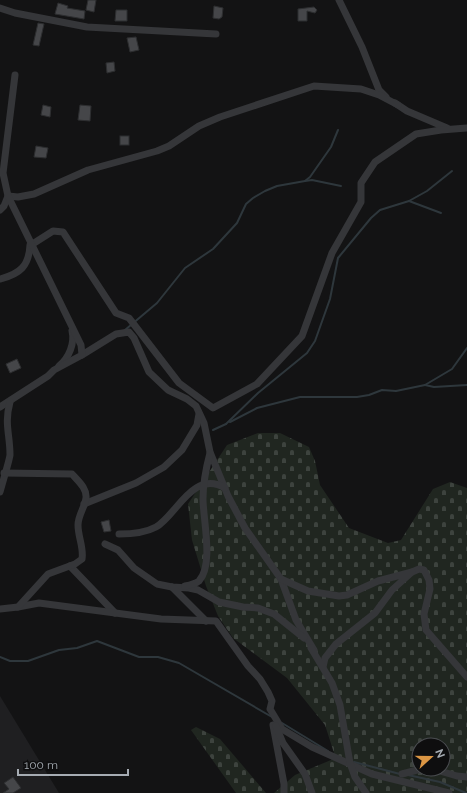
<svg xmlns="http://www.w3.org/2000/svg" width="467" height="793" font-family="Raleway,sans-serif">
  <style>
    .built { fill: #1f1f21 }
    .cemetery { fill: url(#cemetery-stones); fill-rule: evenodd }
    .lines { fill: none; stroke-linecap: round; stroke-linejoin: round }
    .stream { stroke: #2e373c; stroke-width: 2 }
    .building { fill: #454649; stroke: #2d2e30 }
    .street { stroke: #353639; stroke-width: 7 }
  </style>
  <defs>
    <pattern id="cemetery-stones" width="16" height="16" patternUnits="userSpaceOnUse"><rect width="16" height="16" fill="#202620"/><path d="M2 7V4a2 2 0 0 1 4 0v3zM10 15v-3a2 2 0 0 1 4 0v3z" fill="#3d433e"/></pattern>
  </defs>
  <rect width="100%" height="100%" fill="#131314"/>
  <polygon class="built" points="0,696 59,793 0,793"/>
  <g class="cemetery">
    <path d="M 258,433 L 280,433 L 309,447 L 315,461 L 320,485 L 349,528 L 388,543 L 401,540 L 433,489 L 450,482 L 467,488 L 467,793 L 274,793 L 295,775 L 331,760 L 334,753 L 325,725 L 287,678 L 233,638 L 218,616 L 206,586 L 192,540 L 188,504 L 227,445 ZM 419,745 L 443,745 L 443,769 L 419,769 Z"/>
    <polygon points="196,727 220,739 266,793 236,793 191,730"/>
  </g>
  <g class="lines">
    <g class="stream">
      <polyline points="305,181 312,180 341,186"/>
      <polyline points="409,201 441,213"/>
      <polyline points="125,330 157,303 185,268 213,249 237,223 246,204 253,198 265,191 277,186 305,181 310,177 331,147 338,130"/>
      <polyline points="425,385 434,387 467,385"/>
      <polyline points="230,422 257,408 300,397 357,397 369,395 382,390 396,391 425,385 452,369 467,348"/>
      <polyline points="226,424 258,393 307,353 315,341 330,299 338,258 371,218 380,210 409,201 427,191 452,171"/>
      <polyline points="213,430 226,424"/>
      <polyline points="0,657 10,661 28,661 59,650 77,648 97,641 139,657 158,657 179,663 272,717"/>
      <polyline points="282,723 328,751"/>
      <polyline points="354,762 400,774"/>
      <polyline points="408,775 440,782 466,793"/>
    </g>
  </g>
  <g class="building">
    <polygon points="88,0 96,0 94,12 86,10"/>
    <polygon points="58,3 68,6 67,8 85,11 84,19 55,14"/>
    <polygon points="214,6 223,8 222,17 219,19 213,18"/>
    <polygon points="314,7 317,10 315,13 307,11 307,21 298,21 298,9"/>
    <polygon points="116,10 127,10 127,21 115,21"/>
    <polygon points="38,23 44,24 39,46 33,45"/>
    <polygon points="136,37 139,50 130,52 127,38"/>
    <polygon points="114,62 115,71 107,73 106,63"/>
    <polygon points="43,105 51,107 50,117 41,115"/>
    <polygon points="80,105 91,106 90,121 78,120"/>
    <rect x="120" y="136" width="9" height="9"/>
    <polygon points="36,146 48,148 46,158 34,157"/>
    <polygon points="17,359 21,368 10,373 6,364"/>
    <polygon points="109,520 111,531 104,532 101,522"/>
    <polygon points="13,777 21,788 13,793 3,793 9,789 4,783"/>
  </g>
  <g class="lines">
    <g class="street">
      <polyline points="339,0 362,47 379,90 386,97"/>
      <polyline points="0,8 15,13 87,27 216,34"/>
      <polyline points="395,103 407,111 447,128"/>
      <polyline points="0,210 4,206 8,196 18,197 34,194 88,170 157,151 169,146 199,126 220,117 314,86 361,89 379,95 398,105"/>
      <polyline points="31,245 53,231 63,232 116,313 129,318 179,383 213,408 257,384 302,336 332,253 361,202 361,183 375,162 416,134 441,130 467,128"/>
      <path d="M 0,279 C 20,274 29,266 30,245"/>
      <polyline points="82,355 116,334 129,332 134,338 149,372 168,390 187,399 196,406 204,423 210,452 228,496 245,528 281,579 296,620 314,650"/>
      <path d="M 59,366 C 69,358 75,343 72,331"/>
      <polyline points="0,407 48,376 54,370 82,355 81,345 8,196 3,173 15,75"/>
      <path d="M 0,492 C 2,484 9,462 10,455 C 10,434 4,424 10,402"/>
      <polyline points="84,504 136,483 164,467 182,450 197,425 199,414"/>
      <path d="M 119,534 C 131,534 145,533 156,527 C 176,516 193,469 225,488"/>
      <polyline points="105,544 118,550 134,568 157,584 172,587 189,588 198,590 219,602 243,607 258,608 274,614 304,638"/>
      <polyline points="70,566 115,613"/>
      <polyline points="412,572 419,569 424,570 429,580 430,589 424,614 426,630 467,677"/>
      <polyline points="281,579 308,591 339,596 347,595 378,581 412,572 392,590 375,613 336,644 325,658 323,667"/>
      <path d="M 185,586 C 190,585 195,584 199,581 C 214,565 203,519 203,499 C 203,483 206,468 210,453"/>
      <polyline points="172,587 206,621"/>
      <polyline points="18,607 39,603 161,619 216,621 248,666 260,679 268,692 272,701 270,709 282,729 312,747 372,774 449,793"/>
      <path d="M 0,609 L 18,607 L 48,574 L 75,564 L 82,559 C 84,548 78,537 78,525 C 78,515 85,507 86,498 C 87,488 78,481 72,474 L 4,473"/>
      <polyline points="311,648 332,683 340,705 350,763 355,777 366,793"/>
      <polyline points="273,725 284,784 284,793"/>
      <polyline points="276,726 283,743 305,774 312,793"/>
      <polyline points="433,769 457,776 467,777"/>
      <polyline points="402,774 421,769"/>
    </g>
  </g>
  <g transform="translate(431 757) rotate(69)"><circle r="19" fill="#0e0e0f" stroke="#4b4d51"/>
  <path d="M0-3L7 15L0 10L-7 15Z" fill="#db9644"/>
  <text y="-6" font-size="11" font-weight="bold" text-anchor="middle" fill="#a6acb3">N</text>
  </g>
  <path d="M18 769v6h110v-6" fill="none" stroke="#a6acb3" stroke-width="2"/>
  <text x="24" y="769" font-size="12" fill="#a6acb3" stroke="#0e0e0f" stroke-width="3" paint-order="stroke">100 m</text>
</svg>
